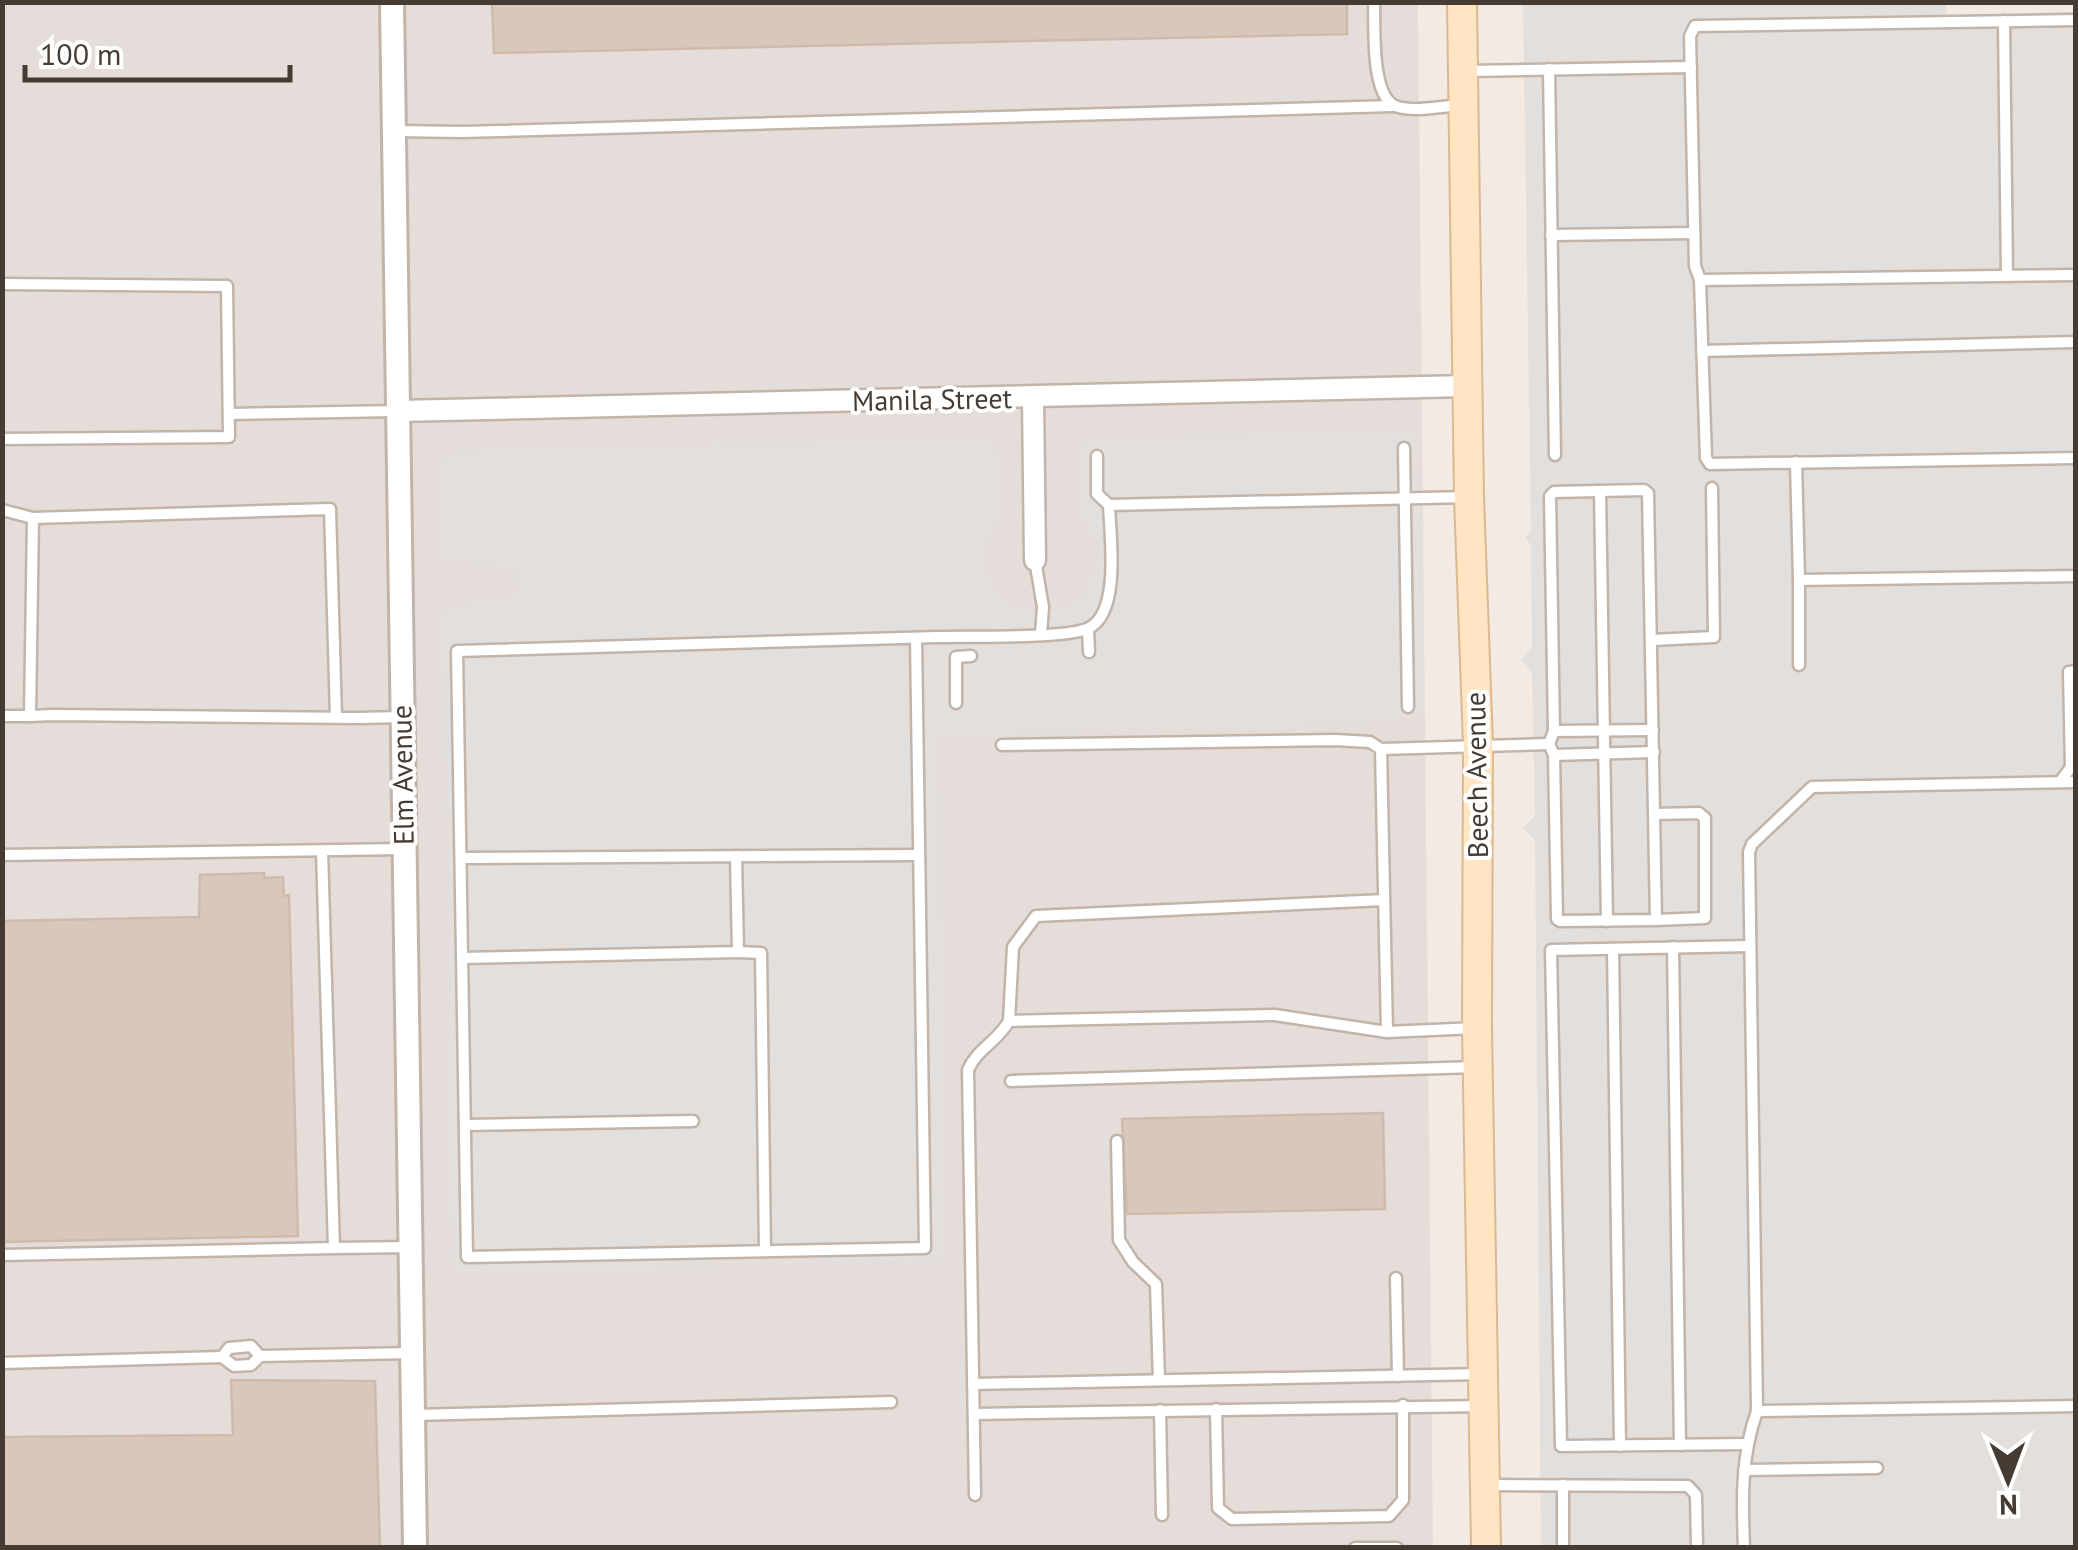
<svg xmlns="http://www.w3.org/2000/svg" width="2078" height="1550" font-family="'PT Sans',sans-serif">
  <style>
    .industrial { fill: #e5ddd9 }
    .parking { fill: #e3dfdc }
    .building { fill: #d8c7bb; stroke: #d0bbab; stroke-width: 2.5 }
    .lines { fill: none; stroke-linecap: round; stroke-linejoin: round }
    .service-casing { stroke: #c2b4a9; stroke-width: 15 }
    .minor-casing { stroke: #c2b4a9; stroke-width: 25 }
    .tertiary-casing { stroke: #c2b4a9; stroke-width: 28 }
    .secondary-casing { stroke: #dab992; stroke-width: 32 }
    .service { stroke: #fff; stroke-width: 10 }
    .minor { stroke: #fff; stroke-width: 20 }
    .tertiary { stroke: #fff; stroke-width: 22 }
    .secondary { stroke: #ffe5c1; stroke-width: 28 }
    .labels { text-anchor: middle; dominant-baseline: central; stroke-width: 8; stroke-linejoin: round; paint-order: stroke }
    .street-label { font-size: 28px; fill: #453b33; stroke: #fff }
  </style>
  <rect width="100%" height="100%" fill="#f3ebe3"/>
  <polygon class="industrial" points="3,3 1418,3 1433,1547 3,1548"/>
  <g class="parking">
    <polygon points="1945,2 1947,15 2075,12 2075,1547 1541,1547 1535,840 1523,828 1535,816 1532,672 1521,660 1532,647 1531,545 1525,538 1531,532 1523,3"/>
    <polygon points="1403,432 1412,435 1417,443 1419,516 1425,522 1419,529 1421,667 1426,673 1421,679 1420,711 1389,721 937,734 945,1259 456,1274 451,1255 455,1251 454,1218 448,1209 452,1204 450,1016 445,1011 450,1005 448,815 441,809 447,802 443,610 519,596 516,566 438,558 443,552 442,470 448,455 485,452 492,446 498,452 711,447 716,441 722,446 935,442 941,436 946,442 985,442 992,446 996,453 997,470 997,518 985,543 985,571 991,587 1014,609 1046,615 1071,608 1085,597 1099,564 1098,544 1083,516 1082,448 1088,441"/>
  </g>
  <g class="building">
    <polygon points="492,2 1347,2 1347,34 494,53"/>
    <polygon points="264,873 264,878 283,877 284,896 289,895 298,1236 2,1242 2,921 199,917 200,875"/>
    <polygon points="1383,1113 1385,1209 1127,1214 1122,1119"/>
    <polygon points="231,1380 375,1381 380,1548 2,1548 2,1437 233,1435"/>
  </g>
  <g class="lines">
    <defs>
      <g id="service">
        <path d="M 1374,2 C 1375,27 1370,100 1398,107 C 1417,112 1443,106 1462,105"/>
        <polyline points="2004,21 2007,276"/>
        <polyline points="1549,69 1555,455"/>
        <polyline points="1467,71 1691,67"/>
        <polyline points="395,131 462,132 1393,106"/>
        <polyline points="1551,235 1694,233"/>
        <polyline points="2076,275 1700,280 1706,458 1710,464 2076,458"/>
        <polyline points="1700,280 1695,266 1690,36 1695,26 2076,20"/>
        <polyline points="2,284 227,286 229,437 2,439"/>
        <polyline points="1702,351 2076,342"/>
        <polyline points="230,414 397,411"/>
        <polyline points="1404,448 1408,707"/>
        <polyline points="1097,456 1097,494 1109,505"/>
        <polyline points="1796,462 1799,580 2076,576"/>
        <polyline points="1600,491 1607,921"/>
        <polyline points="2,510 33,518"/>
        <polyline points="1035,560 1043,607 1041,634"/>
        <polyline points="1799,580 1799,665"/>
        <polyline points="1088,629 1089,652"/>
        <path d="M 916,638 L 925,1248 L 467,1257 L 457,651 C 617,646 777,641 937,637 C 968,636 1067,639 1089,628 C 1121,612 1110,535 1109,505 L 1468,497"/>
        <polyline points="1652,640 1714,637 1712,488"/>
        <polyline points="956,703 956,657 971,656"/>
        <polyline points="2,716 30,716"/>
        <polyline points="336,717 330,509 33,518 30,716 53,715 359,718 401,717"/>
        <polyline points="1554,731 1653,730"/>
        <polyline points="1381,749 1549,744"/>
        <polyline points="1554,755 1654,752"/>
        <polyline points="2060,782 2071,767 2069,672 2076,671"/>
        <polyline points="2076,782 1812,787 1752,844 1749,852 1757,1411 2076,1406"/>
        <polyline points="1655,814 1699,813 1705,818 1705,918 1656,920 1648,493 1644,490 1554,492 1550,496 1554,731 1549,744 1554,755 1557,919 1560,921 1656,920"/>
        <polyline points="2,855 403,849"/>
        <polyline points="461,858 917,855"/>
        <polyline points="1673,947 1680,1445"/>
        <polyline points="1613,949 1620,1446"/>
        <polyline points="738,952 761,953 765,1251"/>
        <polyline points="462,958 738,952 736,856"/>
        <polyline points="1009,1021 1013,947 1036,916 1384,900"/>
        <polyline points="1387,1032 1476,1028"/>
        <polyline points="1011,1081 1477,1067"/>
        <polyline points="465,1125 693,1121"/>
        <polyline points="1117,1141 1119,1240 1133,1262 1156,1284 1159,1380"/>
        <polyline points="334,1248 412,1247"/>
        <polyline points="2,1255 334,1248 322,851"/>
        <polyline points="1396,1278 1398,1376"/>
        <polyline points="260,1356 251,1346 229,1348 222,1357 234,1366 251,1365 260,1356 412,1353"/>
        <polyline points="2,1363 222,1357"/>
        <polyline points="973,1384 1482,1374"/>
        <polyline points="1216,1409 1218,1508 1232,1519 1389,1516 1403,1500 1403,1405"/>
        <polyline points="1160,1410 1162,1515"/>
        <polyline points="974,1414 1483,1406"/>
        <polyline points="415,1415 891,1402"/>
        <polyline points="1747,1444 1561,1446 1551,950 1750,946"/>
        <polyline points="1744,1470 1877,1468"/>
        <polyline points="1486,1485 1688,1486 1696,1495 1697,1548"/>
        <polyline points="1563,1485 1563,1548"/>
        <path d="M 975,1495 L 968,1070 C 977,1049 998,1041 1009,1021 L 1275,1015 L 1387,1032 L 1381,749 L 1370,742 L 1335,740 L 1002,745"/>
        <polyline points="1355,1548 1397,1548"/>
        <path d="M 1744,1548 C 1742,1500 1741,1456 1757,1411"/>
      </g>
      <g id="minor">
        <polyline points="1033,397 1035,560"/>
        <polyline points="398,411 1467,386"/>
      </g>
      <polyline id="tertiary" points="392,2 415,1548"/>
      <polyline id="secondary" points="1462,2 1469,497 1478,744 1477,1028 1486,1548"/>
    </defs>
    <use href="#service" class="service-casing"/>
    <use href="#minor" class="minor-casing"/>
    <use href="#tertiary" class="tertiary-casing"/>
    <use href="#secondary" class="secondary-casing"/>
    <use href="#service" class="service"/>
    <use href="#minor" class="minor"/>
    <use href="#tertiary" class="tertiary"/>
    <use href="#secondary" class="secondary"/>
  </g>
  <g class="labels">
    <g class="street-label">
      <text transform="translate(932 399) rotate(-1)">Manila Street</text>
      <text transform="translate(402 775) rotate(-91)">Elm Avenue</text>
      <text transform="translate(1476 775) rotate(-91)">Beech Avenue</text>
    </g>
  </g>
  <rect width="2078" height="1550" fill="none" stroke="#453b33" stroke-width="10"/>
  <g transform="translate(2008 1480) rotate(179)" stroke="#ffffff" stroke-width="8" paint-order="stroke">
  <path d="M0-8L18 38L0 25L-18 38Z" fill="#453b33"/>
  <text y="-15" font-size="28" font-weight="bold" text-anchor="middle" fill="#453b33">N</text>
  </g>
  <path d="M25 65v15h265v-15" fill="none" stroke="#453b33" stroke-width="5"/>
  <text x="40" y="65" font-size="30" fill="#453b33" stroke="#ffffff" stroke-width="8" paint-order="stroke">100 m</text>
</svg>
